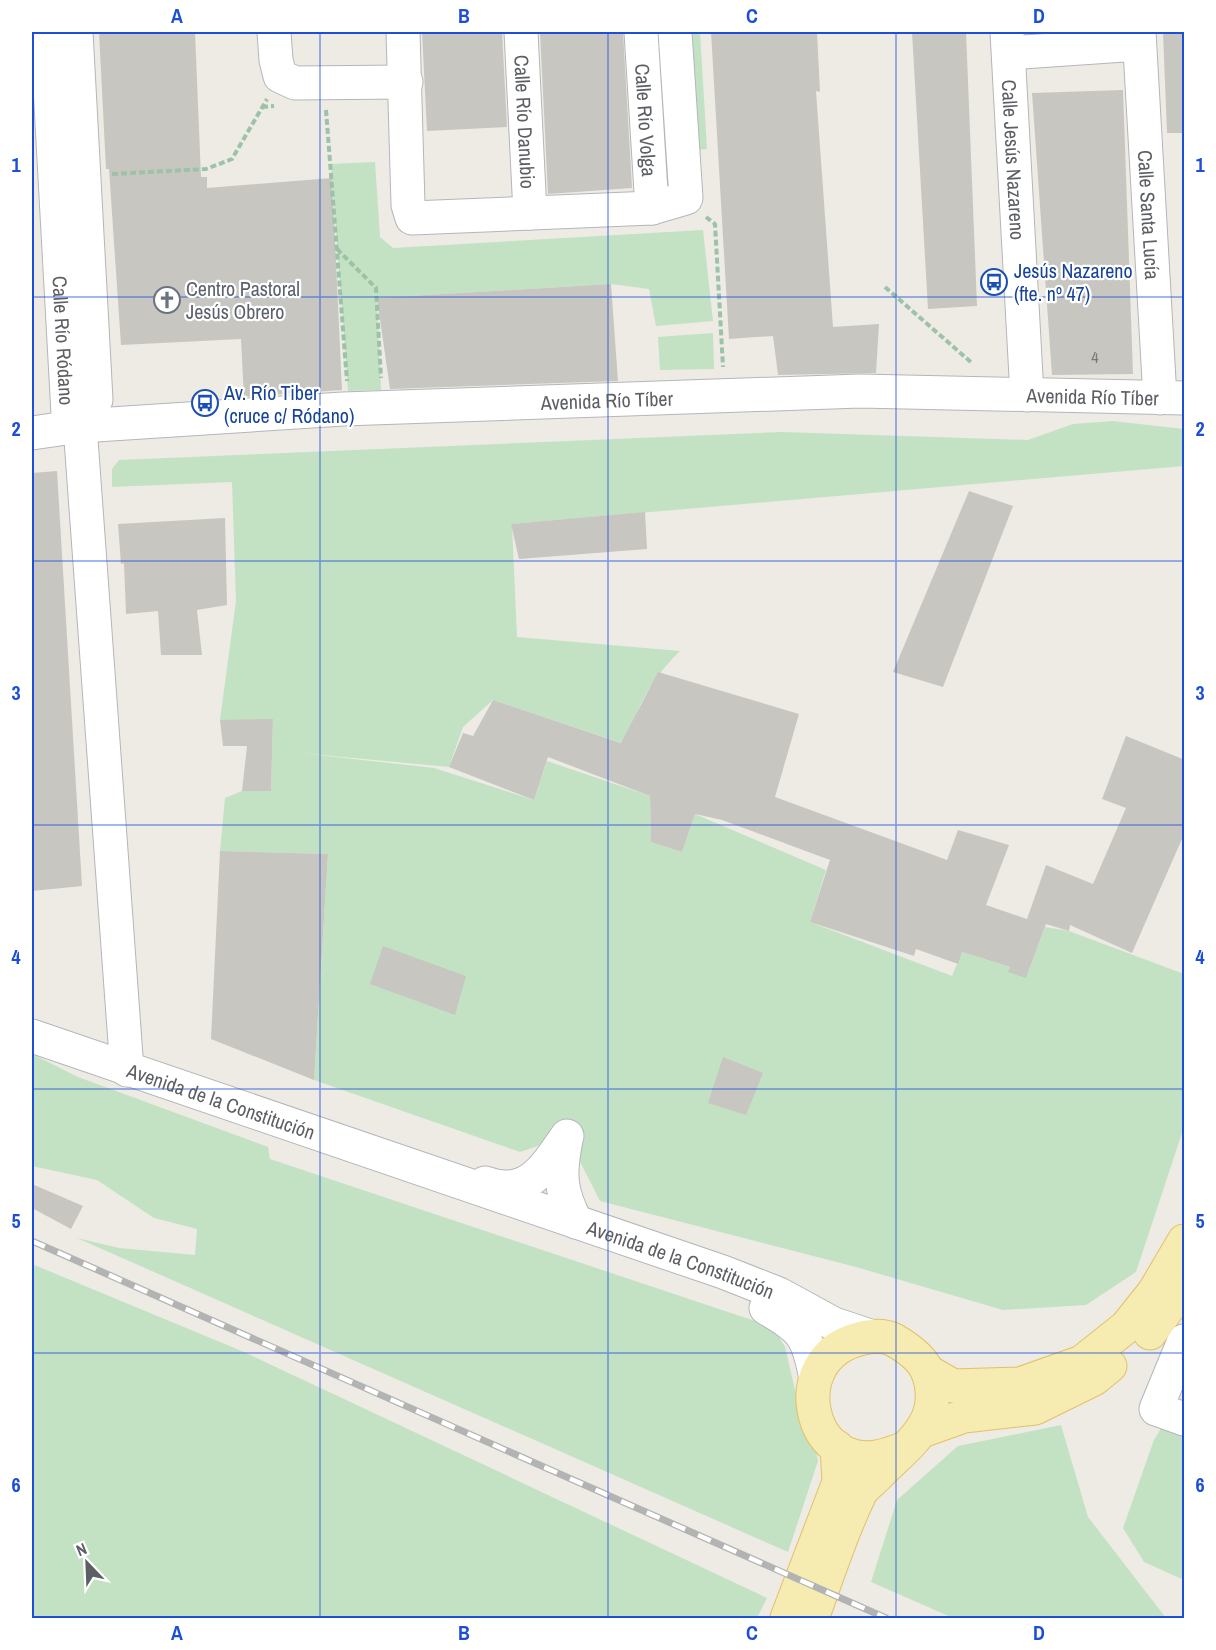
<svg xmlns="http://www.w3.org/2000/svg" width="1216" height="1650" font-family="'Archivo Narrow',sans-serif">
  <style>
    .green { fill: #c3e2c3 }
    .building { fill: #c8c6c0 }
    .lines { fill: none; stroke-linecap: round; stroke-linejoin: round }
    .minor-casing { stroke: #b4b6b9; stroke-width: 35 }
    .major-casing { stroke: #e2c168; stroke-width: 35 }
    .path { stroke: #9cc2a8; stroke-width: 4; stroke-dasharray: 6 3; stroke-linecap: butt }
    .minor { stroke: #fff; stroke-width: 33 }
    .major { stroke: #f6ebb0; stroke-width: 33 }
    .rail-casing { stroke: #b2b3b3; stroke-width: 7 }
    .rail { stroke: #fff; stroke-width: 4.5; stroke-dasharray: 14; stroke-linecap: butt }
    .grid { fill: none; stroke: #1d4ed8; stroke-width: 1.5; stroke-opacity: 0.55 }
    .labels { text-anchor: middle; dominant-baseline: central; stroke-width: 4.5; stroke-linejoin: round; paint-order: stroke }
    .number-label { font-size: 16px; fill: #77797a }
    .street-label { font-size: 20px; fill: #5c5f63; stroke: #fff }
    .transit-label { font-size: 20px; fill: #164399; stroke: #fff; text-anchor: start }
    .worship-label { font-size: 20px; fill: #5b616d; stroke: #fff; text-anchor: start }
    .neatline { fill: none; stroke: #1d4ed8; stroke-width: 2 }
    .grid-label { font-size: 20px; text-anchor: middle; font-weight: bold; fill: #1d4ed8 }
  </style>
  <rect width="100%" height="100%" fill="#edebe4"/>
  <g class="green">
    <polygon points="681,32 700,32 707,149 688,151"/>
    <polygon points="375,162 380,237 393,248 703,230 713,321 656,326 649,289 611,284 377,298 381,390 348,391 331,164"/>
    <polygon points="713,333 714,369 660,370 658,337"/>
    <path d="M 1113,421 L 1184,429 L 1184,466 L 512,524 L 517,637 L 680,651 C 653,677 634,708 628,745 L 493,700 L 463,727 L 449,767 L 300,753 L 434,768 L 534,800 L 547,761 L 650,796 L 651,842 L 682,852 L 695,814 L 826,870 L 810,922 L 952,976 L 962,952 L 1028,973 L 1045,927 L 1069,931 L 1184,974 L 1184,1127 L 1136,1272 L 1086,1305 L 1003,1310 L 856,1267 L 600,1201 L 567,1136 L 520,1152 L 314,1080 L 328,854 L 220,851 L 225,798 L 242,791 L 271,791 L 273,720 L 220,720 L 236,601 L 232,482 L 112,487 L 112,469 L 119,460 L 782,432 L 1028,440 L 1073,424 Z"/>
    <polygon points="32,1054 78,1077 268,1147 270,1159 764,1324 779,1337 785,1347 804,1428 815,1445 818,1461 788,1552 77,1238 119,1248 195,1255 197,1229 154,1218 97,1180 32,1166"/>
    <polygon points="32,1264 244,1352 767,1598 757,1618 32,1618"/>
    <polygon points="1167,1418 1184,1425 1184,1580 1144,1562 1123,1528 1154,1440"/>
    <polygon points="1061,1425 1088,1517 1166,1618 953,1618 871,1582 897,1500 958,1446"/>
  </g>
  <g class="building">
    <polygon points="99,32 195,32 201,177 207,177 207,188 332,178 342,390 244,397 241,339 121,345 109,169 106,169"/>
    <polygon points="422,32 502,32 507,127 427,131"/>
    <polygon points="540,32 623,32 632,188 548,194"/>
    <polygon points="711,32 817,32 820,92 816,91 833,327 879,324 876,373 778,375 773,336 729,339"/>
    <polygon points="912,32 966,32 977,306 928,309"/>
    <polygon points="1163,32 1185,32 1185,133 1167,133"/>
    <polygon points="1123,90 1133,374 1052,375 1032,93"/>
    <polygon points="611,284 618,381 390,389 377,298"/>
    <polygon points="57,471 82,886 32,891 32,473"/>
    <polygon points="969,491 1013,506 943,687 893,672"/>
    <polygon points="645,512 647,549 519,559 511,524"/>
    <polygon points="225,518 227,605 197,610 202,655 161,655 158,611 126,614 124,563 121,564 118,524"/>
    <polygon points="658,672 799,714 775,797 947,860 958,830 1009,845 986,905 1027,919 1046,865 1093,884 1126,808 1102,799 1126,736 1185,760 1185,832 1132,953 1070,925 1069,931 1046,924 1026,978 1008,972 1010,967 962,952 958,964 916,949 914,956 810,922 830,860 722,820 695,814 682,852 651,842 650,796 548,757 534,800 449,767 463,733 473,736 493,700 621,743"/>
    <polygon points="273,719 271,791 242,791 247,746 223,746 220,720"/>
    <polygon points="220,851 328,854 314,1080 211,1039"/>
    <polygon points="383,946 466,976 455,1015 370,984"/>
    <polygon points="723,1057 763,1073 746,1115 708,1103"/>
    <polygon points="32,1184 83,1206 71,1229 32,1208"/>
  </g>
  <g class="lines">
    <defs>
      <g id="minor">
        <path id="s1" d="M 47,32 L 68,414 L 80,426"/>
        <polyline points="76,32 96,400 80,426"/>
        <polyline points="274,32 276,60 280,76 295,83 406,82"/>
        <polyline points="403,32 408,205 412,218 652,208 686,198 675,32"/>
        <path id="s2" d="M 521,32 L 530,213"/>
        <path id="s3" d="M 641,32 L 652,208"/>
        <path id="s4" d="M 1007,32 L 1027,395"/>
        <path id="s5" d="M 1139,32 L 1160,398"/>
        <polyline points="1009,53 1139,44"/>
        <polyline points="80,426 127,1070"/>
        <path id="s6" d="M 32,433 L 80,426 L 343,409 L 860,391 L 1184,398"/>
        <path id="s7" d="M 32,1036 L 723,1272 L 779,1294 L 834,1324 L 870,1336"/>
        <path d="M 566,1140 C 559,1174 560,1191 576,1222"/>
        <path d="M 485,1183 C 528,1199 546,1166 567,1136"/>
        <path d="M 766,1308 C 801,1329 807,1333 815,1374"/>
        <polyline points="1184,1341 1156,1409 1184,1419"/>
      </g>
      <g id="major">
        <polyline points="1150,1333 1184,1286"/>
        <polyline points="927,1371 953,1386 1020,1384 1082,1362 1126,1327 1154,1292 1184,1241"/>
        <polyline points="922,1431 964,1416 1035,1408 1094,1379 1110,1366"/>
        <polyline points="787,1618 839,1482 837,1447"/>
        <path d="M 812,1618 C 827,1578 840,1535 859,1496 C 862,1488 871,1482 877,1476 C 907,1445 944,1423 929,1375 C 924,1359 908,1348 894,1340 C 884,1335 870,1336 859,1339 C 785,1358 807,1468 876,1457 C 885,1456 894,1452 903,1449"/>
      </g>
    </defs>
    <use href="#minor" class="minor-casing"/>
    <use href="#major" class="major-casing"/>
    <g class="path">
      <polyline points="262,107 274,106"/>
      <polyline points="326,110 347,381"/>
      <polyline points="112,174 206,169 232,159 267,99"/>
      <polyline points="706,217 715,224 723,367"/>
      <polyline points="337,249 376,288 381,378"/>
      <polyline points="885,287 973,364"/>
    </g>
    <use href="#minor" class="minor"/>
    <use href="#major" class="major"/>
    <defs>
      <polyline id="rail" points="32,1241 886,1618"/>
    </defs>
    <use href="#rail" class="rail-casing"/>
    <use href="#rail" class="rail"/>
  </g>
  <path class="grid" d="M 320,32 L 320,1618M 608,32 L 608,1618M 896,32 L 896,1618M 32,297 L 1184,297M 32,561 L 1184,561M 32,825 L 1184,825M 32,1089 L 1184,1089M 32,1353 L 1184,1353"/>
  <defs>
    <symbol id="bus-ring" viewBox="-11 -11 22 22"><circle r="9.5" fill="#fff" stroke="#1a4fb4" stroke-width="1.5"/><path d="M-5-6H5V4H4V6H2V4H-2V6H-4V4H-5ZM-3.5-4V0h7V-4ZM-3.5 1.2v1.5H-2V1.2ZM2 1.2v1.5H3.5V1.2Z" fill="#1a4fb4"/></symbol>
    <symbol id="church-ring" viewBox="-11 -11 22 22"><circle r="9.5" fill="#fff" stroke="#6b7280" stroke-width="1.5"/><path d="M-1.2-6h2.4v3.5h3.3v2.4h-3.3V6h-2.4V-.1h-3.3v-2.4h3.3Z" fill="#6b7280"/></symbol>
  </defs>
  <g fill-rule="evenodd">
    <use href="#bus-ring" x="979" y="267" width="30" height="30"/>
    <use href="#church-ring" x="152" y="285" width="30" height="30"/>
    <use href="#bus-ring" x="190" y="388" width="30" height="30"/>
  </g>
  <g class="labels">
    <g class="number-label">
      <text x="1095" y="357">4</text>
    </g>
    <g class="street-label">
      <text stroke="none"><textPath href="#s3" startOffset="88">Calle Río Volga</textPath></text>
      <text stroke="none"><textPath href="#s2" startOffset="90">Calle Río Danubio</textPath></text>
      <text stroke="none"><textPath href="#s4" startOffset="128">Calle Jesús Nazareno</textPath></text>
      <text stroke="none"><textPath href="#s5" startOffset="183">Calle Santa Lucía</textPath></text>
      <text stroke="none"><textPath href="#s1" startOffset="309">Calle Río Ródano</textPath></text>
      <text stroke="none"><textPath href="#s6" startOffset="1062">Avenida Río Tíber</textPath></text>
      <text stroke="none"><textPath href="#s6" startOffset="576">Avenida Río Tíber</textPath></text>
      <text stroke="none"><textPath href="#s7" startOffset="200">Avenida de la Constitución</textPath></text>
      <text stroke="none"><textPath href="#s7" startOffset="686">Avenida de la Constitución</textPath></text>
    </g>
    <g class="transit-label">
      <text x="1014" y="270">Jesús Nazareno<tspan x="1014" dy="23">(fte. nº 47)</tspan></text>
      <text x="224" y="392">Av. Río Tiber<tspan x="224" dy="23">(cruce c/ Ródano)</tspan></text>
    </g>
    <g class="worship-label">
      <text x="186" y="288">Centro Pastoral<tspan x="186" dy="23">Jesús Obrero</tspan></text>
    </g>
  </g>
  <rect width="1216" height="1650" fill="none" stroke="#ffffff" stroke-width="66"/>
  <g transform="translate(87 1563) rotate(337)" stroke="#ffffff" stroke-width="4.5" paint-order="stroke">
  <path d="M0-4.5L10 22L0 15L-10 22Z" fill="#5c5f63"/>
  <text y="-9" font-size="16" font-weight="bold" text-anchor="middle" fill="#5c5f63">N</text>
  </g>
  <rect x="33" y="33" width="1150" height="1584" class="neatline"/>
  <g class="grid-label">
    <text x="177" y="23">A</text>
    <text x="464" y="23">B</text>
    <text x="752" y="23">C</text>
    <text x="1039" y="23">D</text>
    <text x="16" y="172">1</text>
    <text x="1200" y="172">1</text>
    <text x="16" y="436">2</text>
    <text x="1200" y="436">2</text>
    <text x="16" y="700">3</text>
    <text x="1200" y="700">3</text>
    <text x="16" y="964">4</text>
    <text x="1200" y="964">4</text>
    <text x="16" y="1228">5</text>
    <text x="1200" y="1228">5</text>
    <text x="16" y="1492">6</text>
    <text x="1200" y="1492">6</text>
    <text x="177" y="1640">A</text>
    <text x="464" y="1640">B</text>
    <text x="752" y="1640">C</text>
    <text x="1039" y="1640">D</text>
  </g>
</svg>
